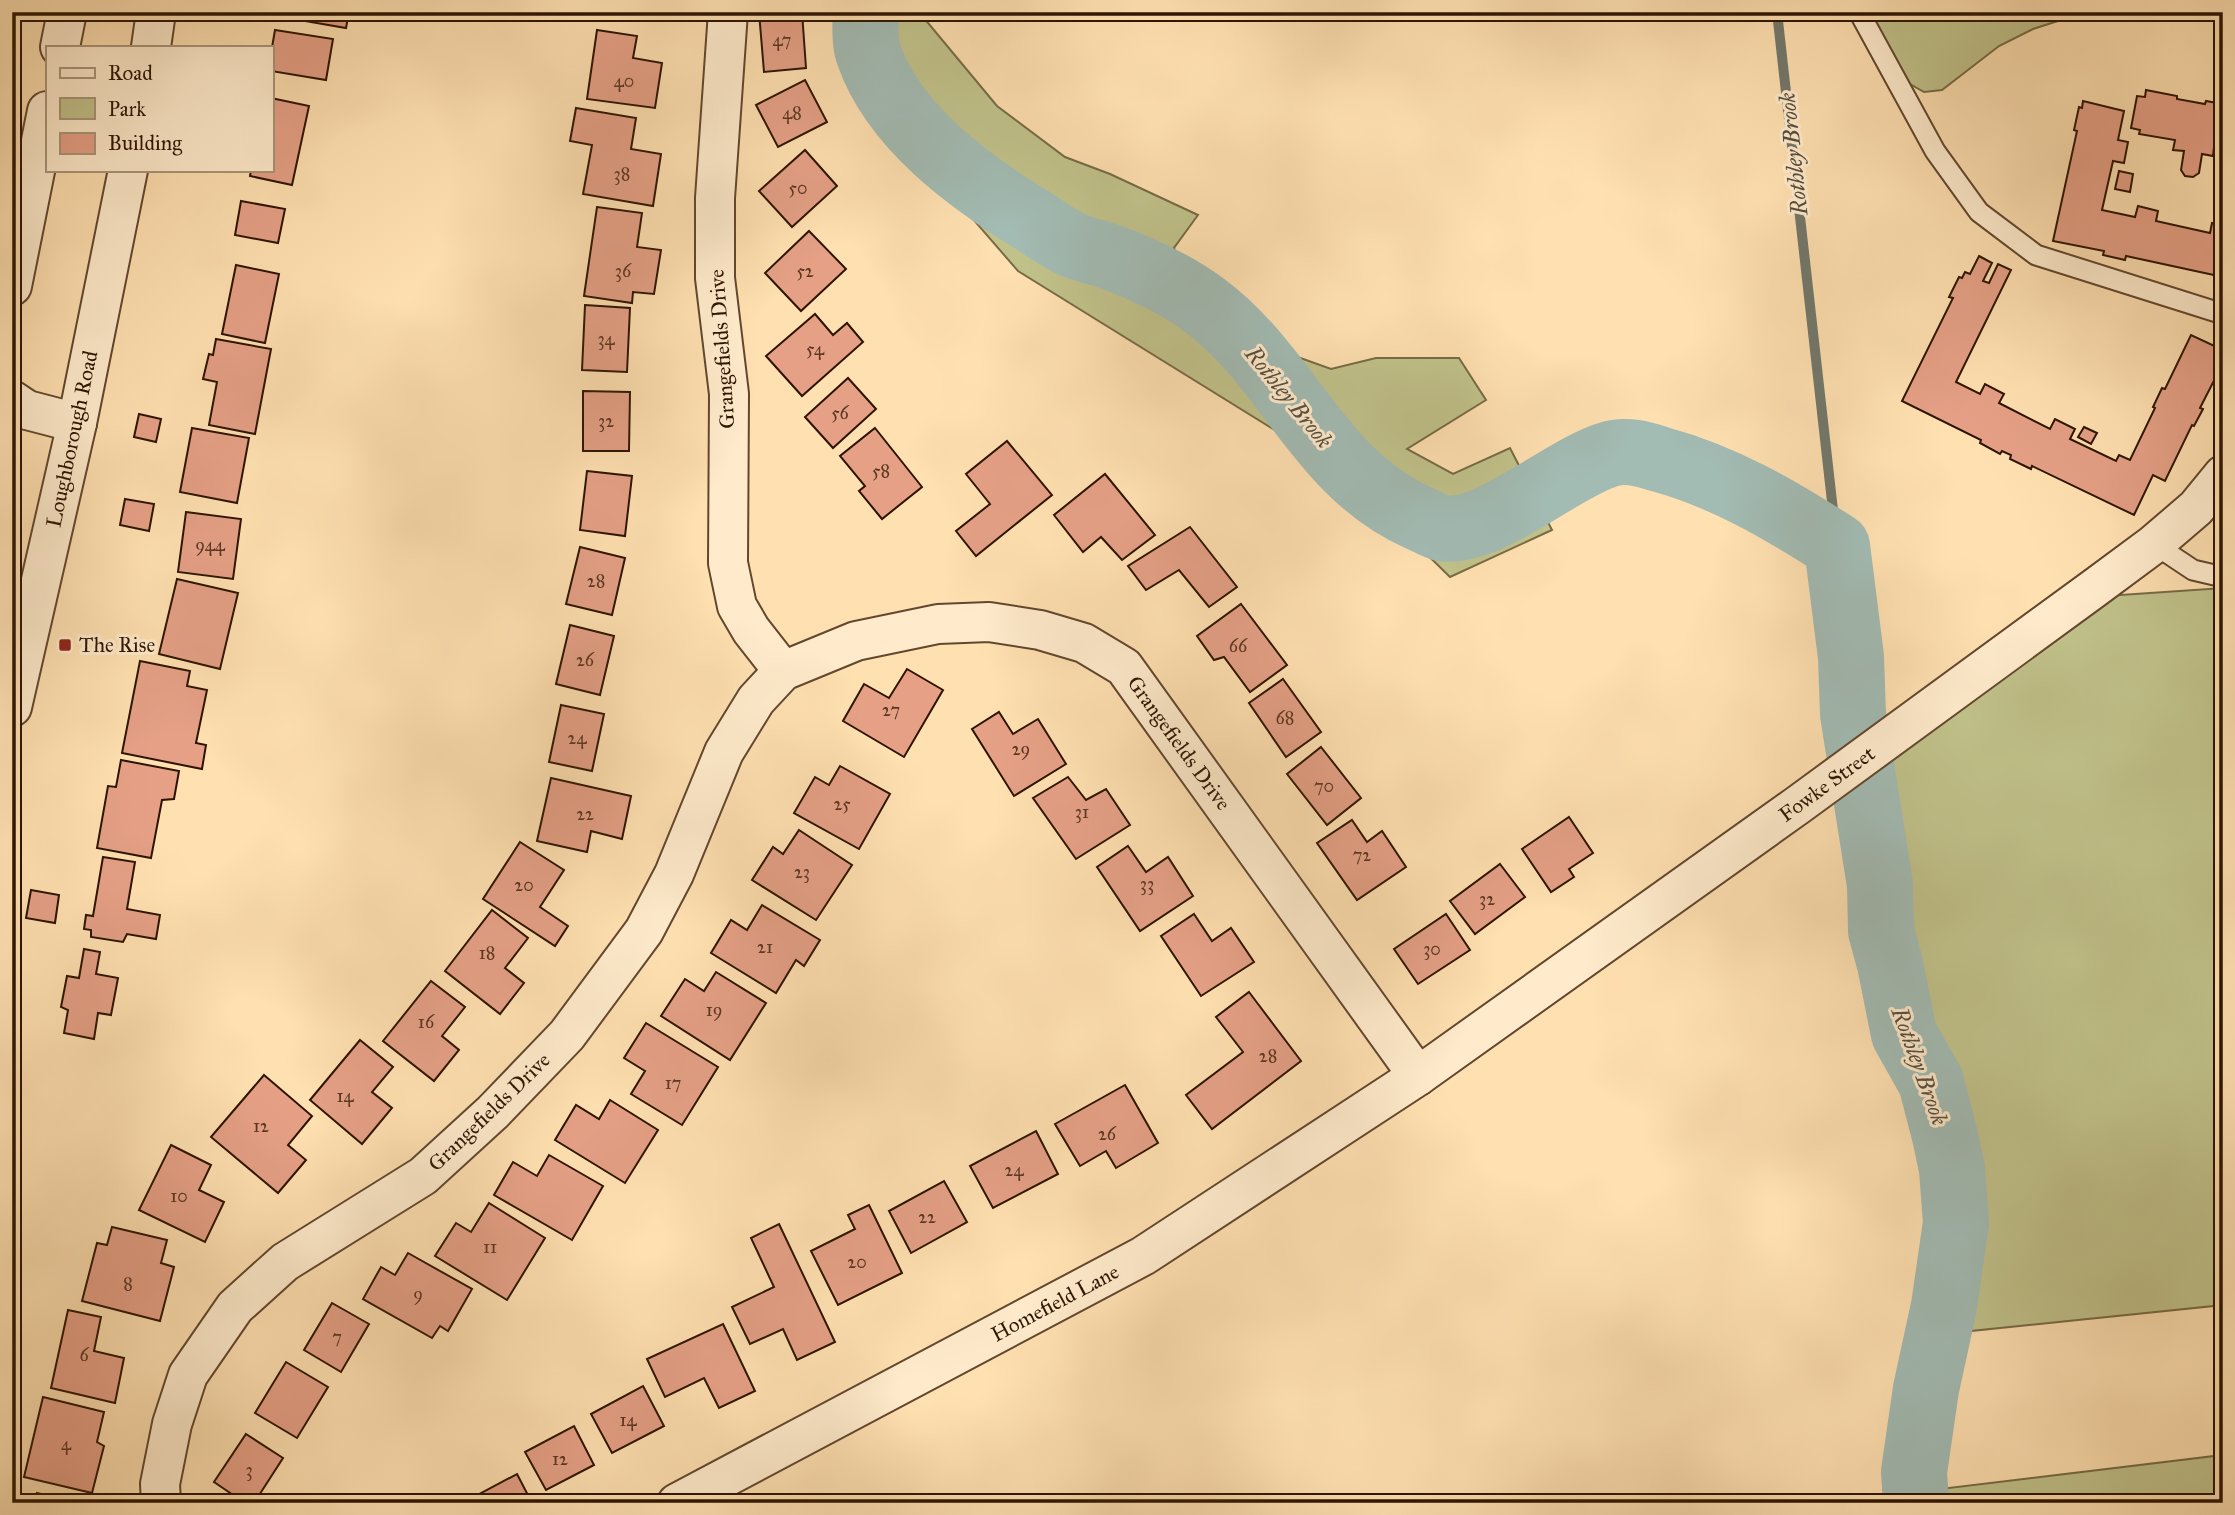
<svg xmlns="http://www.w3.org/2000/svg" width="2235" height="1515" font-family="'IM FELL Great Primer',serif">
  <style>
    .green { fill: #c1c28b; stroke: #776b46; stroke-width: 2 }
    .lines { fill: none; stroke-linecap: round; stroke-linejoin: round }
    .stream { stroke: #73786c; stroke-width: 10 }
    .river { stroke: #a2bbb3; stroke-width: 66 }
    .building { fill: #e5a086; stroke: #2d1402; stroke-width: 2 }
    .service-casing { stroke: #62472e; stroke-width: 23 }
    .minor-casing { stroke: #62472e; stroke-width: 42 }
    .tertiary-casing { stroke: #62472e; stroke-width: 42 }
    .service { stroke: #ffebcc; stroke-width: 19 }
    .minor { stroke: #ffebcc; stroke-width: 38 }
    .tertiary { stroke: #ffebcc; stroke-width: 38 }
    .poi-dot { fill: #8f2418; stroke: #ffebcc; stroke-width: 2.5 }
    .labels { text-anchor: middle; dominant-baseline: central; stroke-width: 6; stroke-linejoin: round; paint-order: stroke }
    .number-label { font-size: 18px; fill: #5b3723 }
    .street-label { font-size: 21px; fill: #2d1402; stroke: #ffebcc }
    .poi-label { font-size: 21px; fill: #2d1402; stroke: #ffebcc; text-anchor: start }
    .water-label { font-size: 23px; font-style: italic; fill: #564e40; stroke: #ffebcc }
  </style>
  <rect width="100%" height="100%" fill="#ffe0b1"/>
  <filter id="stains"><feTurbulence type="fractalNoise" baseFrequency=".00286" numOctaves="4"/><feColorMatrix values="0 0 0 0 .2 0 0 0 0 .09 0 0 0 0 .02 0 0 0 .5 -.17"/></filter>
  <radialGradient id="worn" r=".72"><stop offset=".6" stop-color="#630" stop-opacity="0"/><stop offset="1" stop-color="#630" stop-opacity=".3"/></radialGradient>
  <g class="green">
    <polygon points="842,12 919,12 997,106 1065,157 1110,174 1198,215 1174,248 1191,287 1250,340 1331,369 1376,358 1459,358 1486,400 1407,449 1453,474 1510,448 1552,530 1450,577 1344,473 1018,271 895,129"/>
    <polygon points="1868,12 2073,12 2064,19 2033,29 1999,46 1942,90 1924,92 1910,84"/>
    <polygon points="2223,588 2223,1305 1951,1333 1960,1278 1964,1162 1942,1082 1914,1027 1890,928 1892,885 1880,761 2106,596"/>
    <polygon points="2223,1455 2223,1503 1917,1503 1915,1492"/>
  </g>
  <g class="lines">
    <polyline class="stream" points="1777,12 1837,546"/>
    <path class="river" d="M 865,12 C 866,26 864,43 869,55 C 894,127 970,182 1032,220 C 1044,228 1057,237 1069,243 C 1082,250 1097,252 1111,257 C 1143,269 1177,285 1204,305 C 1287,366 1319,474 1419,518 C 1426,521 1434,526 1441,528 C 1487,537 1563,467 1610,454 C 1626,449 1643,454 1659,459 C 1725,477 1779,509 1837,546 L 1851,657 L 1853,714 L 1880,885 L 1881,931 L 1890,964 L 1904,1034 L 1931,1082 L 1945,1136 L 1952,1169 L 1956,1223 L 1944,1306 L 1926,1389 L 1914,1472 L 1916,1503"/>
  </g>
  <g class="building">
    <polygon points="300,12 349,12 346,28 299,20"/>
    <polygon points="759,12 802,12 806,68 764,72"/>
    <polygon points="275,30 333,39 326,80 271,71 271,53"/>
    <polygon points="597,30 637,36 633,58 662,63 655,108 587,99"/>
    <polygon points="805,80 827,122 778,147 756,105"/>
    <polygon points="2146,90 2177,96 2177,99 2205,104 2206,101 2223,104 2223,149 2214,147 2213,156 2202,154 2199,173 2193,177 2185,176 2181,170 2184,151 2173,150 2175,140 2139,134 2140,130 2131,128 2137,96 2145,97"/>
    <polygon points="271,98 309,106 292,185 250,176 251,170 271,170"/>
    <polygon points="2083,101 2124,111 2118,140 2128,142 2124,163 2113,161 2102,210 2135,217 2138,206 2158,211 2156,221 2210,233 2212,223 2223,225 2223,277 2126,256 2125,260 2103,255 2104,251 2053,241 2077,131 2074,130 2079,107 2082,108"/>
    <polygon points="576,108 636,118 631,149 661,154 653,206 583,194 592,145 570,141"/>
    <polygon points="805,150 837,186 792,227 759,191"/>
    <polygon points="2119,171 2133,174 2130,192 2115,189"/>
    <polygon points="241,201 285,209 278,243 235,235"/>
    <polygon points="597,207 642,213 637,247 661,250 654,294 633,292 632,303 584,296"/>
    <polygon points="809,231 846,269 801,311 765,273"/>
    <polygon points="1979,256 1992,263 1983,281 1989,283 1998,264 2011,270 1956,382 1980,394 1985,384 2004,394 1999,403 2050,429 2055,419 2075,429 2070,439 2116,461 2119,455 2130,460 2155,408 2153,407 2162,388 2165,389 2191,335 2223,350 2223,363 2200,408 2203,409 2194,426 2192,425 2165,481 2153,475 2134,515 2032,466 2031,469 2010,459 2011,455 2002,451 2000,454 1980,443 1981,440 1902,401 1953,298 1949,297 1959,277 1962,278 1965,272 1970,274"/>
    <polygon points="236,265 279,274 265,343 222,334"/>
    <polygon points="585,305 630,308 627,372 582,370"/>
    <polygon points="815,314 833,335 847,323 863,342 802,396 766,356"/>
    <polygon points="216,339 271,349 255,434 209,425 217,382 203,379 209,354 213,355"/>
    <polygon points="848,378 876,409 833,448 805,417"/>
    <polygon points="583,391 630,392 629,451 583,451"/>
    <polygon points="139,414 161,419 156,442 134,437"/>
    <polygon points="2084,427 2097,433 2091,444 2078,437"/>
    <polygon points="192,428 249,438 237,503 180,492"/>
    <polygon points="875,428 922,487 882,519 859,491 865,486 840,456"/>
    <polygon points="1007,441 1052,495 976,556 956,531 990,504 966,474"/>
    <polygon points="587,471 632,476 625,536 580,530"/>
    <polygon points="1105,474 1155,535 1122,560 1101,537 1083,552 1054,515"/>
    <polygon points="125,499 154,504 149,531 120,525"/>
    <polygon points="186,512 241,519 233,579 178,572"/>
    <polygon points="1190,527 1237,587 1209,607 1179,570 1146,590 1128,566"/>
    <polygon points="580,547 625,558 612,615 566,604"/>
    <polygon points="177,579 238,593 220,669 159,654"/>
    <polygon points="1241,604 1287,665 1250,692 1224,657 1214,660 1197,636"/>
    <polygon points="570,625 614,636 600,695 556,684"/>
    <polygon points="140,661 190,671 187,686 207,690 196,743 206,745 202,769 122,753"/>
    <polygon points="907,669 943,690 904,757 843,721 864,684 889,698"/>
    <polygon points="1283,679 1321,732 1286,757 1249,703"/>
    <polygon points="561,705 604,714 592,771 549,762"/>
    <polygon points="999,712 1013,734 1038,719 1066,764 1014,796 972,729"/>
    <polygon points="1321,747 1361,798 1327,825 1287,774"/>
    <polygon points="121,760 179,771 174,799 162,800 151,858 97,848 108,786 116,787"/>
    <polygon points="840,766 890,794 859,849 794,813 815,777 829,785"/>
    <polygon points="1068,777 1086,800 1106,789 1130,825 1076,859 1033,798"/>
    <polygon points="551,778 631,796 622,839 591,831 587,852 537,841"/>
    <polygon points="1569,817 1593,853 1569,869 1574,877 1551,892 1522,849"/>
    <polygon points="1352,820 1367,842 1382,831 1406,867 1357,900 1317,843"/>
    <polygon points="799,830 852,865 816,920 752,880 773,847 783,854"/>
    <polygon points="520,842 564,870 540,907 568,926 555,946 483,899"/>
    <polygon points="1128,846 1146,872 1168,857 1193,896 1140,931 1097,867"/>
    <polygon points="103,857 135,862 127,909 160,915 156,939 127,934 123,942 91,937 91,930 84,929 86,915 93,916"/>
    <polygon points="1500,864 1525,897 1475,934 1450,901"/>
    <polygon points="31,890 59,895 55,923 26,918"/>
    <polygon points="762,905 820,940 804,966 796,960 776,993 711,953 731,920 747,930"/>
    <polygon points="492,910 528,938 505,968 524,983 500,1014 445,971"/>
    <polygon points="1194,914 1212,941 1231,928 1254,962 1201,996 1161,936"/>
    <polygon points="1446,914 1470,950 1418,984 1394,949"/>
    <polygon points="84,949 100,952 96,974 118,978 111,1015 98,1013 94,1039 64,1033 68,1010 61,1007 67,976 79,978"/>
    <polygon points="716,972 766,1003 730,1060 661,1016 685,979 704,991"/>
    <polygon points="431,981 465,1007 442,1036 459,1050 434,1081 383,1041"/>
    <polygon points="1249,992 1301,1061 1212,1129 1186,1095 1243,1052 1216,1017"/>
    <polygon points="646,1023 718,1067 682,1125 631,1094 645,1071 624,1058"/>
    <polygon points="360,1040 393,1067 372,1092 392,1108 362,1144 310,1100"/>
    <polygon points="264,1075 312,1116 288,1145 306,1160 278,1193 211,1137"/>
    <polygon points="1125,1085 1158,1143 1116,1168 1106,1151 1080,1166 1055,1124"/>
    <polygon points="610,1100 658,1130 625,1183 555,1140 576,1105 599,1119"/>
    <polygon points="1036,1131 1058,1174 993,1208 970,1166"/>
    <polygon points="171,1145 211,1165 199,1190 224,1202 205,1242 139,1210"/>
    <polygon points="549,1155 603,1186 572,1240 494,1195 513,1162 537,1176"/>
    <polygon points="944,1181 967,1222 911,1253 889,1211"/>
    <polygon points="489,1203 545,1238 507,1300 435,1256 456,1223 471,1232"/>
    <polygon points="869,1205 902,1273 838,1305 811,1251 855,1229 848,1215"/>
    <polygon points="779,1224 835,1342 797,1360 783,1329 750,1344 732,1307 774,1287 751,1238"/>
    <polygon points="112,1227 167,1240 161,1263 174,1267 160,1321 82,1301 97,1243 107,1245"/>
    <polygon points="408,1253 472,1289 448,1331 440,1326 432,1338 363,1299 381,1267 395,1275"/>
    <polygon points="332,1303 369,1324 341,1372 304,1350"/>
    <polygon points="68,1310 101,1317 94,1351 124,1358 115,1403 51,1388"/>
    <polygon points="723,1324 755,1391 719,1408 704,1378 665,1397 647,1359"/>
    <polygon points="286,1362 328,1387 297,1438 255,1413"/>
    <polygon points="643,1386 664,1426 612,1453 591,1414"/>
    <polygon points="43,1397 104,1412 97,1442 104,1446 92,1493 24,1477"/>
    <polygon points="574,1426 594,1465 546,1490 525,1452"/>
    <polygon points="246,1434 283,1458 254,1503 245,1503 214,1482"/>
    <polygon points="517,1474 532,1503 466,1501"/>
    <polygon points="37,1493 78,1503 34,1503"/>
  </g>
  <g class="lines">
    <defs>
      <g id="service">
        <polyline points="1859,12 1935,151 1979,212 2036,255 2223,314"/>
        <polyline points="2154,544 2193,570 2223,577"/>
      </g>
      <g id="minor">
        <polyline points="728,12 715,198 715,278 729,394 728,563 737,606 751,630 783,671"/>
        <polyline points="60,47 67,12"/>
        <polyline points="12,286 47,111"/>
        <polyline points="12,400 27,410 77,423"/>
        <polyline points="161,1503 160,1484 172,1424 188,1375 235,1307 285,1262 423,1176 493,1112 567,1035 644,931 674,874 724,752 756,700 783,671 856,641 938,624 989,622 1040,630 1084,643 1124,667 1418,1076"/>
        <polyline points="677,1503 1143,1256 1418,1076 1798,805 2096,587 2154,544 2196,508 2223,475"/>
      </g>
      <g id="tertiary">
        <polyline points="151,47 156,12"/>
        <polyline points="12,707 77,423 128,170"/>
      </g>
    </defs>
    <use href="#service" class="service-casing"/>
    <use href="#minor" class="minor-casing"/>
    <use href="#tertiary" class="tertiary-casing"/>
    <use href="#service" class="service"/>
    <use href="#minor" class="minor"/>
    <use href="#tertiary" class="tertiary"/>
  </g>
  <rect class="poi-dot" x="58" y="638" width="14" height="14" rx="3.5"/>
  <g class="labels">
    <g class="number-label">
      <text x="782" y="40">47</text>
      <text x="624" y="81">40</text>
      <text x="792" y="113">48</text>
      <text x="622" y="174">38</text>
      <text x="798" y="188">50</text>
      <text x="623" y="271">36</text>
      <text x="805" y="271">52</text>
      <text x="606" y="339">34</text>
      <text x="815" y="349">54</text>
      <text x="840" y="413">56</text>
      <text x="606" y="421">32</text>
      <text x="881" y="471">58</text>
      <text x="210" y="545">944</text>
      <text x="596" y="581">28</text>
      <text x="1238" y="646">66</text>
      <text x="585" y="660">26</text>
      <text x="891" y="710">27</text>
      <text x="1285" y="718">68</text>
      <text x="577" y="738">24</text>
      <text x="1021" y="749">29</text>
      <text x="1324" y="786">70</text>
      <text x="842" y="804">25</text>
      <text x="1082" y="812">31</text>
      <text x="585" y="814">22</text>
      <text x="1362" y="855">72</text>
      <text x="802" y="872">23</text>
      <text x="1147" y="884">33</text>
      <text x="524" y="885">20</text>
      <text x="1487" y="899">32</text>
      <text x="765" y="947">21</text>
      <text x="1432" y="949">30</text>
      <text x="487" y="953">18</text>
      <text x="714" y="1010">19</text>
      <text x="426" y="1022">16</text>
      <text x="1268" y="1056">28</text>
      <text x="673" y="1083">17</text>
      <text x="345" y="1096">14</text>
      <text x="261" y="1126">12</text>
      <text x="1107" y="1134">26</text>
      <text x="1014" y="1170">24</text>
      <text x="179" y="1196">10</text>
      <text x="927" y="1217">22</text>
      <text x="490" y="1247">11</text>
      <text x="857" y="1262">20</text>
      <text x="128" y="1284">8</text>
      <text x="418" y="1294">9</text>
      <text x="337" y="1337">7</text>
      <text x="84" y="1355">6</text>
      <text x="628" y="1420">14</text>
      <text x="66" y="1444">4</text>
      <text x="560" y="1459">12</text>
      <text x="249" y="1470">3</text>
    </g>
    <g class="street-label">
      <text transform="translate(722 349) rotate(-94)">Grangefields Drive</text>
      <text transform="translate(72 439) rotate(-78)">Loughborough Road</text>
      <text transform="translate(1179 743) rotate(54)">Grangefields Drive</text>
      <text transform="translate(1827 784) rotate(-36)">Fowke Street</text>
      <text transform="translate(489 1112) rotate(-44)">Grangefields Drive</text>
      <text transform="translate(1055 1303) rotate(-28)">Homefield Lane</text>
    </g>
    <g class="poi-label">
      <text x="79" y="645">The Rise</text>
    </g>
    <g class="water-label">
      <text transform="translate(1793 154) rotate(-96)">Rothley Brook</text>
      <text transform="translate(1289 397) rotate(51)">Rothley Brook</text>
      <text transform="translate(1920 1066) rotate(70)">Rothley Brook</text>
    </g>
  </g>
  <rect width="2235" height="1515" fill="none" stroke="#ffe0b1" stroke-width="42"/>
  <rect x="14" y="14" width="2207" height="1487" fill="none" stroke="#2d1402" stroke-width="3.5"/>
  <rect x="21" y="21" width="2193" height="1473" fill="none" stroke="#2d1402" stroke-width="2"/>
  <rect x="46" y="46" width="228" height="126" fill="#ffebcc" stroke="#ab957b" stroke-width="2"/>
  <rect x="60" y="68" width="35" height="10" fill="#ffebcc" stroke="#ab957b" stroke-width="2"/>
  <text x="108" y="80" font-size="21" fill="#2d1402">Road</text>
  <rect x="60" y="98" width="35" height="21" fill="#c1c28b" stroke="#ab957b" stroke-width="2"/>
  <text x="108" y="116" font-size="21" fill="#2d1402">Park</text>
  <rect x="60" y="133" width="35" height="21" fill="#e5a086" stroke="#ab957b" stroke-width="2"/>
  <text x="108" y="150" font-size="21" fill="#2d1402">Building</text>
  <rect width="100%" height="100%" filter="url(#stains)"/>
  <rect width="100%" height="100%" fill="url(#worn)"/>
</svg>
